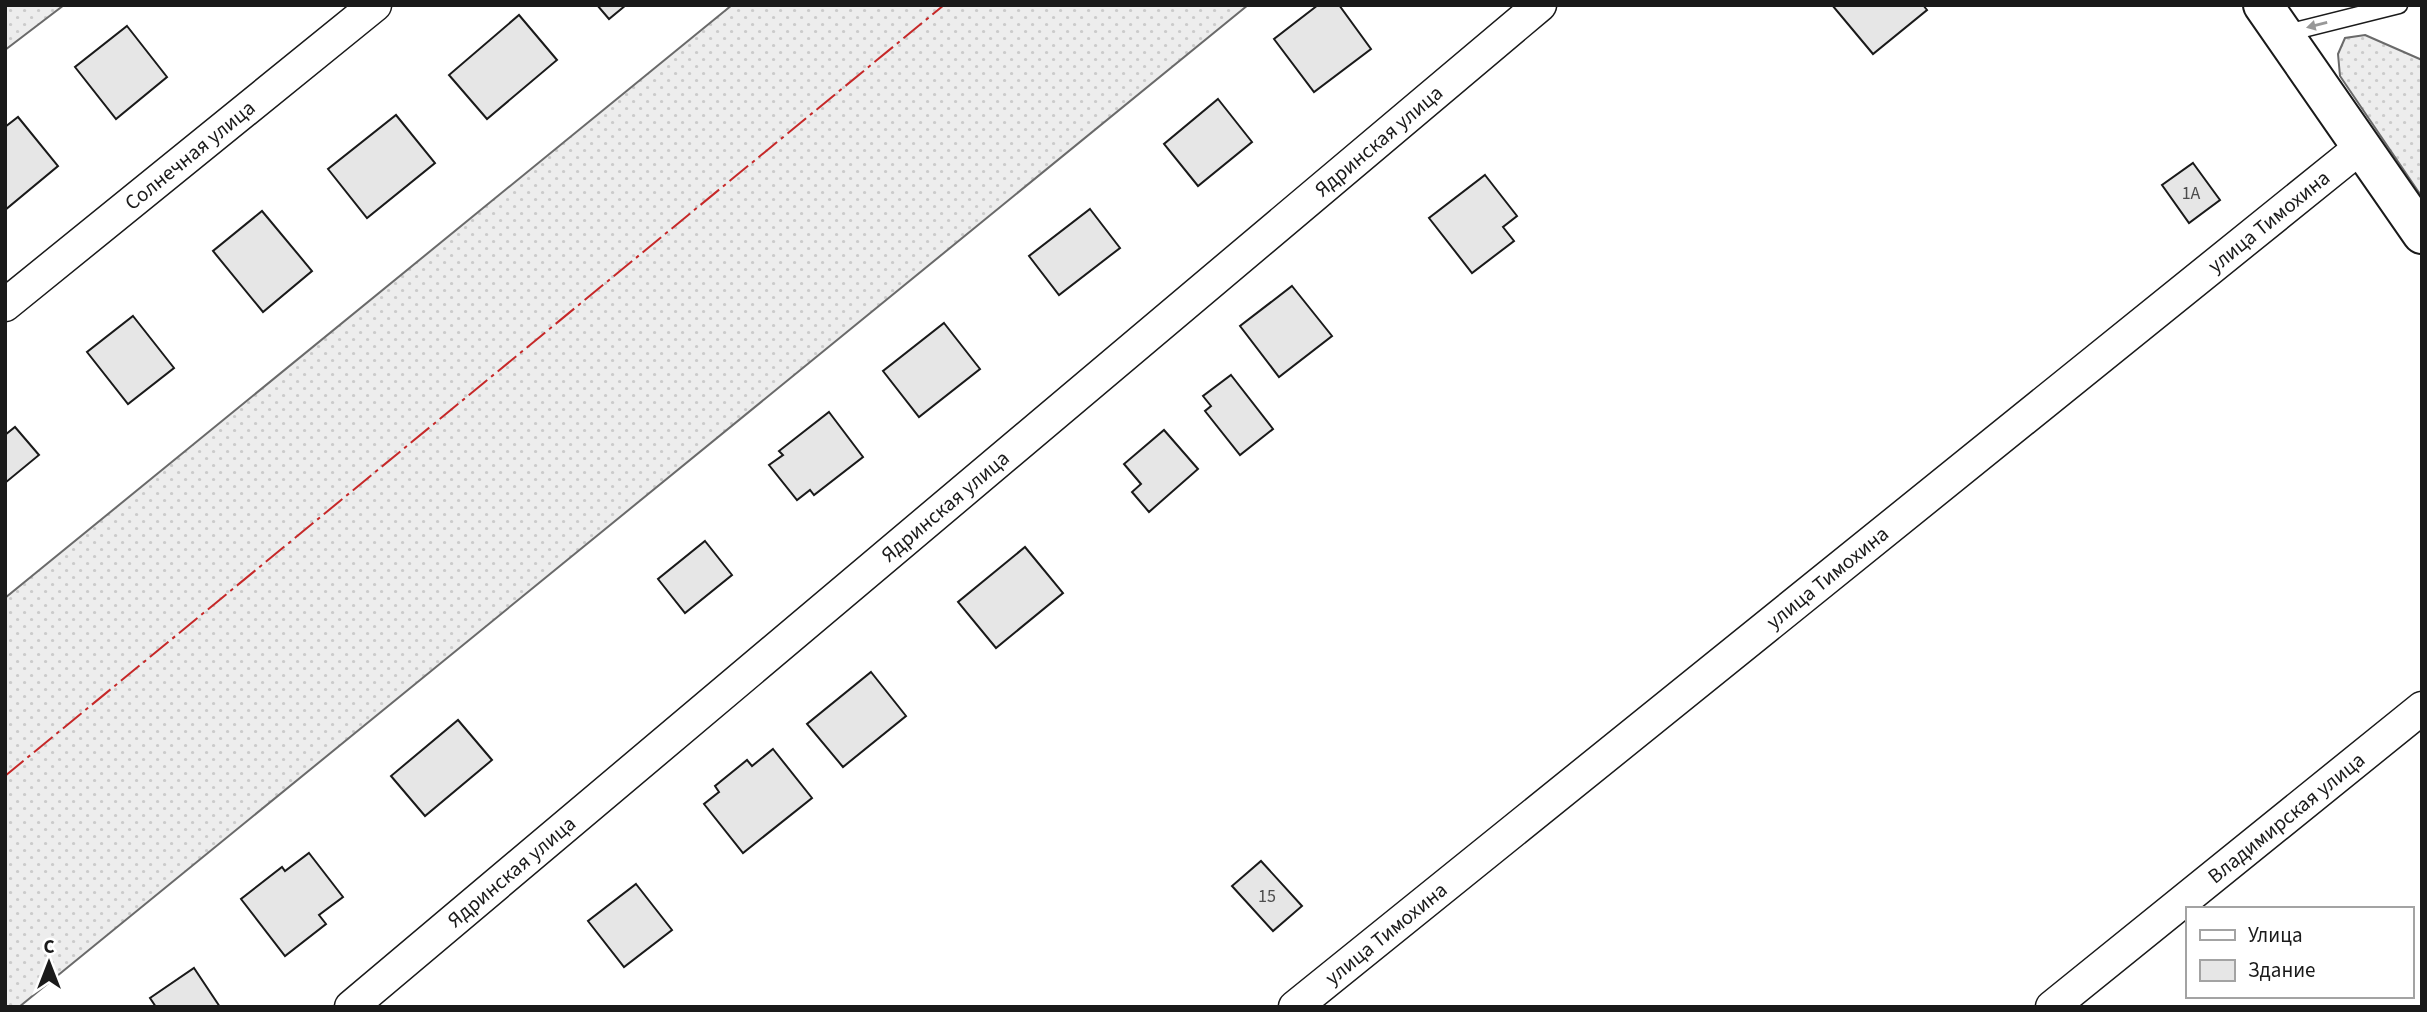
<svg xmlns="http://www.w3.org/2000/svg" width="2427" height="1012" font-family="'Source Sans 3',sans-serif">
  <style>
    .grass { fill: url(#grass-dots); stroke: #6a6a6a; stroke-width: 2 }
    .building { fill: #e6e6e6; stroke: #1a1a1a; stroke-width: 2 }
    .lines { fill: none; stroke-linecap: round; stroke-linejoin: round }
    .lane-casing { stroke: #1a1a1a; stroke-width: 19 }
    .street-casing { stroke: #1a1a1a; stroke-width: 35 }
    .secondary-casing { stroke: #1a1a1a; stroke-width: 42 }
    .lane { stroke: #fff; stroke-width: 16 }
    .street { stroke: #fff; stroke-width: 32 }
    .secondary { stroke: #fff; stroke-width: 38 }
    .power { stroke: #c62828; stroke-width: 2; stroke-dasharray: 24 5 3.5 5; stroke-linecap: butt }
    .oneway { fill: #989898 }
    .labels { text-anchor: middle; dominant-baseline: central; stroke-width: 5; stroke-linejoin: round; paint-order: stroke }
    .number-label { font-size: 18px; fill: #4d4d4d }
    .street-label { font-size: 21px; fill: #1a1a1a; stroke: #fff }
  </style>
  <defs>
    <pattern id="grass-dots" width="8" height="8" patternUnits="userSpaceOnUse" patternTransform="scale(1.75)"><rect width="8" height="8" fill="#ededed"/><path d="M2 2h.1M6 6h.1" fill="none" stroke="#cbcbcb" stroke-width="1.8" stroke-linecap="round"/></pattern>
  </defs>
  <rect width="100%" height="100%" fill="#fff"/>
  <g class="grass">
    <polygon points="5,5 64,5 5,50"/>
    <polygon points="732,5 1248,5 19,1007 5,1007 5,598"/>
    <polygon points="2365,35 2422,60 2422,197 2340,76 2338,54 2345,38"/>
  </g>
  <g class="building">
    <polygon points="597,5 626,5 609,19"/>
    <polygon points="1318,5 1339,5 1371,49 1314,92 1274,39"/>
    <polygon points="1832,5 1923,5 1927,10 1873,54"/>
    <polygon points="519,15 557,60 487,119 449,75"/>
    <polygon points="127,26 167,77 116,119 75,67"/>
    <polygon points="1218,99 1252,142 1198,186 1164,144"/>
    <polygon points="396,115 435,163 367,218 328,169"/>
    <polygon points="18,117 58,166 5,210 5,127"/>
    <polygon points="2193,163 2220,200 2189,223 2162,185"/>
    <polygon points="1485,175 1517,216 1503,227 1514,241 1472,273 1429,218"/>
    <polygon points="1090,209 1120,248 1059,295 1029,256"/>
    <polygon points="262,211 312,271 263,312 213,251"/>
    <polygon points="1292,286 1332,336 1279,377 1240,326"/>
    <polygon points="133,316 174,368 128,404 87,352"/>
    <polygon points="944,323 980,369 919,417 883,371"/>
    <polygon points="1231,375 1273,429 1240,455 1205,411 1211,406 1203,396"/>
    <polygon points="829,412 863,457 814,495 810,490 797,500 769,465 783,455 779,451"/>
    <polygon points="15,427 39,455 5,483 5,435"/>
    <polygon points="1164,430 1198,469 1149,512 1132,492 1141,484 1124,464"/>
    <polygon points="705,541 732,575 685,613 658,579"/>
    <polygon points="1025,547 1063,593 996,648 958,602"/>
    <polygon points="871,672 906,716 843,767 807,724"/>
    <polygon points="458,720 492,760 425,816 391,776"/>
    <polygon points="773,749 812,798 743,853 704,804 719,792 715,786 747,760 752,766"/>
    <polygon points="309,853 343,897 319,915 326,924 285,956 241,899 282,867 285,871"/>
    <polygon points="1261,861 1302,906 1273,931 1232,886"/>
    <polygon points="636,884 672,930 624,967 588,921"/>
    <polygon points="194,968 220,1007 156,1007 150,998"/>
  </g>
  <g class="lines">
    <defs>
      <polyline id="lane" points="2283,34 2399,5"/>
      <g id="street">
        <path id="s1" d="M 5,305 L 375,5"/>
        <path id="s2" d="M 351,1007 L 1540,5"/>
        <path id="s3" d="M 1295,1007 L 2361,147"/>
        <path id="s4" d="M 2052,1007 L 2422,708"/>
      </g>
      <polyline id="secondary" points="2263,5 2422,234"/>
    </defs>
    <use href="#lane" class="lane-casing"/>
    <use href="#street" class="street-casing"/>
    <use href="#secondary" class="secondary-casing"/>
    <use href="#lane" class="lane"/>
    <use href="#street" class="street"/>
    <use href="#secondary" class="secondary"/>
    <polyline class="power" points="5,776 944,5"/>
  </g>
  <defs><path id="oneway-solid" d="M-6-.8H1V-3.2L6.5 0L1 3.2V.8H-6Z" transform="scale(1.75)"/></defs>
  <use class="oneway" href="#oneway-solid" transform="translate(2317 25) rotate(166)"/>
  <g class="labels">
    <g class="number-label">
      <text x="2191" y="193">1А</text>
      <text x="1267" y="896">15</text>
    </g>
    <g class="street-label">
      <text stroke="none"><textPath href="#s2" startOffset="1344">Ядринская улица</textPath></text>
      <text stroke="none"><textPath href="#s1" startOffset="238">Солнечная улица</textPath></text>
      <text stroke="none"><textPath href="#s3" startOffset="1251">улица Тимохина</textPath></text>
      <text stroke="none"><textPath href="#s2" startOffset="777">Ядринская улица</textPath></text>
      <text stroke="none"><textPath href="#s3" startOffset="684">улица Тимохина</textPath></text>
      <text stroke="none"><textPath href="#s4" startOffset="301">Владимирская улица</textPath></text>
      <text stroke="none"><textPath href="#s2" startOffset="210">Ядринская улица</textPath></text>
      <text stroke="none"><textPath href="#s3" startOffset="117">улица Тимохина</textPath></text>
    </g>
  </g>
  <rect width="2427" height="1012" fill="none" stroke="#1a1a1a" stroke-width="14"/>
  <rect x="2186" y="907" width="228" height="91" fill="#ffffff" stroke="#a3a3a3" stroke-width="2"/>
  <rect x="2200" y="930" width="35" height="10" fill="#ffffff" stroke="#a3a3a3" stroke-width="2"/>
  <text x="2248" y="942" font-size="21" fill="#1a1a1a">Улица</text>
  <rect x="2200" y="960" width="35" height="21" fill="#e6e6e6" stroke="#a3a3a3" stroke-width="2"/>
  <text x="2248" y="977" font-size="21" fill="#1a1a1a">Здание</text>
  <g transform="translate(49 963)" stroke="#ffffff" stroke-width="5" paint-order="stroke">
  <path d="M0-5L12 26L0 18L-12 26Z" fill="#1a1a1a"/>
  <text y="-10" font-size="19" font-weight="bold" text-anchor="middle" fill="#1a1a1a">С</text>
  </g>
</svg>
